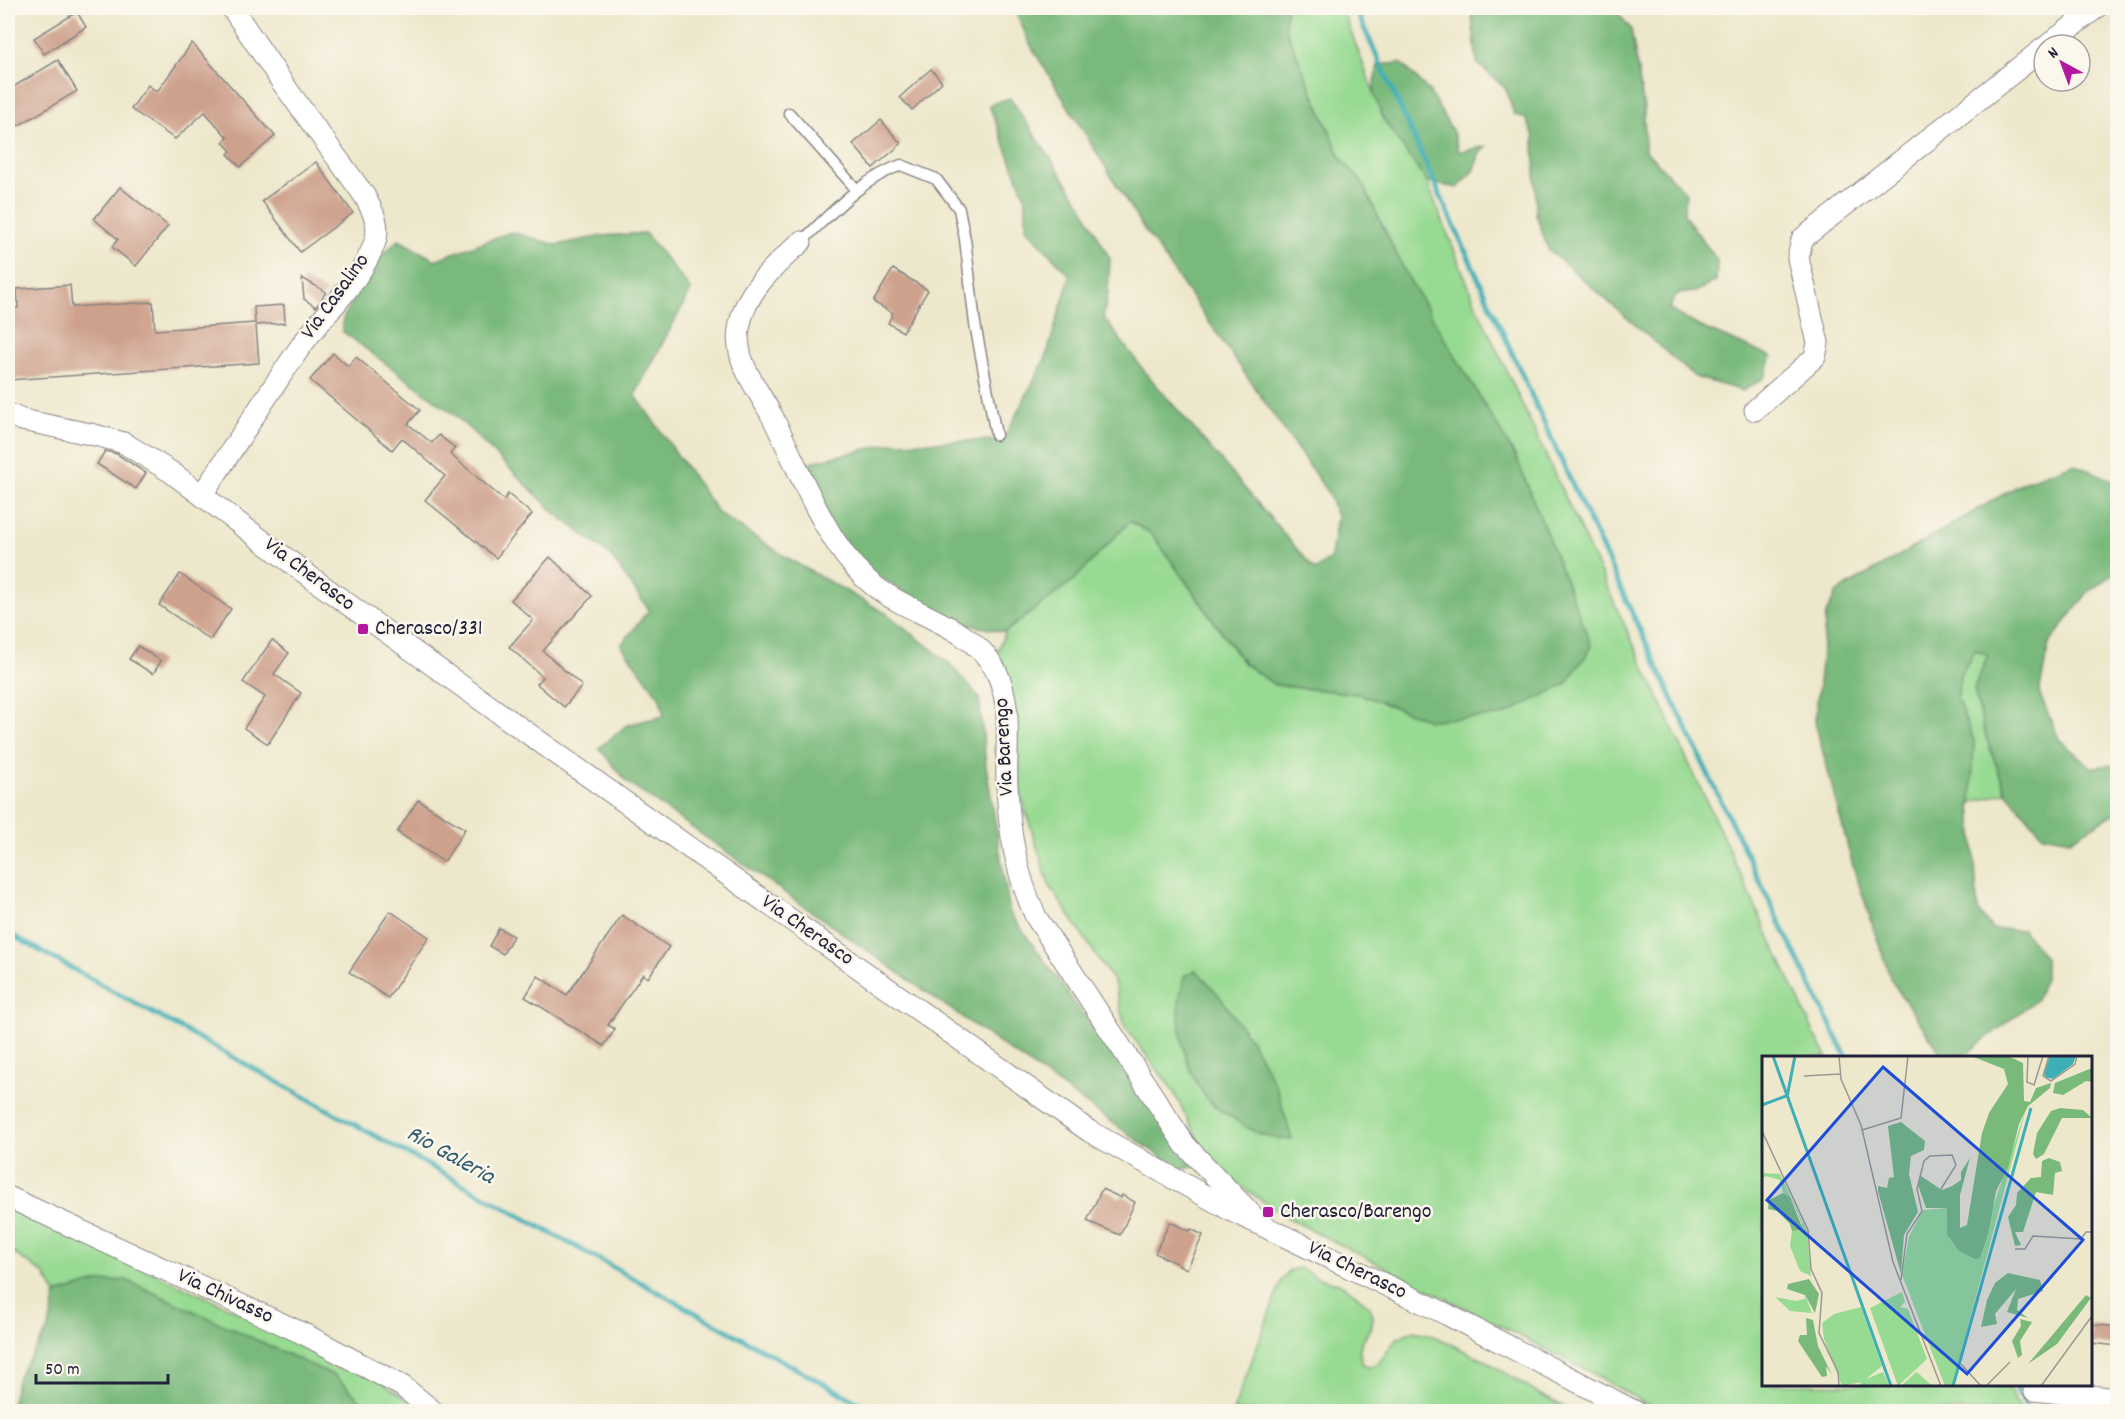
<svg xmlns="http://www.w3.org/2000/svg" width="2125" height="1419" font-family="Dekko,sans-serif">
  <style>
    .green { fill: #97da91; stroke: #5c7e66; stroke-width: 1.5 }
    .forest { fill: #79ba7b; stroke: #4e6e5b; stroke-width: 1.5 }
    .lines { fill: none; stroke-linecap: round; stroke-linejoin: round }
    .stream { stroke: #3eafb6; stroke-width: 5 }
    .building { fill: #cea18d }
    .lane-casing { stroke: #888483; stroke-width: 13 }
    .street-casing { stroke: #888483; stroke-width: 23 }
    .lane { stroke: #fff; stroke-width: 10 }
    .street { stroke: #fff; stroke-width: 21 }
    .poi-dot { fill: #b5179e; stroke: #fbf7ec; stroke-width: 2 }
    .labels { text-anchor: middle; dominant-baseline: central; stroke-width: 5; stroke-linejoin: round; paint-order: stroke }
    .street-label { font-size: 22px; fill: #22223b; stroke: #fbf7ec }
    .poi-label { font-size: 22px; fill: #22223b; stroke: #fbf7ec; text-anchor: start }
    .water-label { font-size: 24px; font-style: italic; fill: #2d5a6c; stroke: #fbf7ec }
    .inset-river { fill: none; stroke: #3eafb6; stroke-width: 3 }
    .inset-road { fill: none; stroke: #9c9891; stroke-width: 1.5 }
    .view { fill: #1d4ed8; fill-opacity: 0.15; stroke: #1d4ed8; stroke-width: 3 }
    .inset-edge { fill: none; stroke: #22223b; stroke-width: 3 }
  </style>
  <rect width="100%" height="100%" fill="#fbf7ec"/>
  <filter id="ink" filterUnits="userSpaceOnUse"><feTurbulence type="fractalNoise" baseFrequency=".0167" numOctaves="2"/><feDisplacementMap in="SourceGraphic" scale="12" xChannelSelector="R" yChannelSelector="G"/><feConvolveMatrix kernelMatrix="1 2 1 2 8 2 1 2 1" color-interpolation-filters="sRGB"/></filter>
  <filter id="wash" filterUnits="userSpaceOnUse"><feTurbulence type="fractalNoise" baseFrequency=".008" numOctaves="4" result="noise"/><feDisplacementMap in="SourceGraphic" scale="24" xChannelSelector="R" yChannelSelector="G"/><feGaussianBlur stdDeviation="1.35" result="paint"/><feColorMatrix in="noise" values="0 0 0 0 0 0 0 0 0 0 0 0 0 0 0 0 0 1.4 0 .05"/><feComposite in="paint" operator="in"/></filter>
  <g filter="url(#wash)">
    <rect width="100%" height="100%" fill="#ede7cb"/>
    <g class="green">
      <polygon points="1286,8 1342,8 1384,120 1427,182 1476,305 1815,1035 1827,1057 1764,1058 1764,1384 2007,1385 2020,1411 1658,1411 1589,1371 1286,1217 1212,1166 1172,1089 1125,1027 1114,982 1049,885 1022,799 1013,706 994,661 1005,632 1075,579 1129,521 1152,534 1243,663 1275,685 1359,694 1429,720 1406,274 1361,181 1342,160 1285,28"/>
      <polygon points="1975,650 1988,655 1974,689 1986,737 2006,792 1971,803 1974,741 1957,699 1960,676"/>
      <polygon points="8,1207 355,1365 404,1397 419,1411 372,1411 335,1376 98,1282 56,1294 44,1274 8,1249"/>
      <path d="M 1298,1268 C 1306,1270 1312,1275 1319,1278 C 1325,1281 1332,1281 1338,1283 C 1350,1289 1374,1305 1373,1319 C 1371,1337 1354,1339 1362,1363 L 1369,1367 L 1379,1363 L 1396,1339 L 1412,1331 L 1429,1334 L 1488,1362 L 1537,1393 L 1572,1411 L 1233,1411 L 1281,1282 L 1289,1271 Z"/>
    </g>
    <g class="forest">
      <polygon points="1014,8 1286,8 1285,28 1342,160 1361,181 1406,274 1517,459 1592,647 1566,684 1502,716 1429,720 1359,694 1275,685 1244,663 1152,534 1130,521 1075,579 1005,632 950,621 872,572 835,532 802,464 893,443 1003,440 1046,357 1070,276 1026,228 1026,199 989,105 1010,98 1081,204 1110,259 1108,295 1103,317 1145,372 1315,570 1331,558 1337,516 1328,493 1140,223 1031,46"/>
      <polygon points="1471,8 1614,8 1631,29 1644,109 1645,150 1686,193 1684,215 1717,260 1716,281 1695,292 1677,294 1669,309 1698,326 1772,357 1764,378 1743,391 1695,377 1548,249 1536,214 1534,136 1526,119 1514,114 1506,89 1477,63"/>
      <polygon points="1401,63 1429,91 1453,132 1459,152 1486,146 1479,155 1475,169 1458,188 1427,182 1384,120 1373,93 1378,65"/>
      <polygon points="511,232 557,245 602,236 645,233 691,290 635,395 719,514 792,561 887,614 949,663 979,697 986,766 1010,913 1121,1067 1201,1165 1180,1170 627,782 599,748 627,725 664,716 660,698 621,645 649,610 610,555 556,514 455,415 342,331 343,319 376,260 399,240 435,260"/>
      <polygon points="2074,464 2117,483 2117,572 2088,592 2049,644 2039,693 2059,739 2091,767 2117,765 2117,812 2070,840 2043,835 2006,792 1986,737 1974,689 1988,655 1975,650 1960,676 1957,699 1974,741 1971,803 1978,911 1992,929 2023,930 2045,958 2045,978 2036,1000 1962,1057 1940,1052 1891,980 1853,866 1815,722 1826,614 1837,592 2026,481"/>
      <path d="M 1196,970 L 1218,994 L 1252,1042 L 1276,1086 L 1292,1139 C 1270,1141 1254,1133 1237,1121 C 1228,1115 1217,1110 1210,1102 C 1188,1078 1179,1040 1179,1008 C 1179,997 1182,986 1184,976 Z"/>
      <polygon points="126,1280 335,1376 372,1411 10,1411 18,1376 49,1328 56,1294 98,1282"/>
    </g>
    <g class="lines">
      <g class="stream">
        <path d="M 1355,8 C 1515,359 1673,712 1847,1058"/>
        <polyline points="8,933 875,1412"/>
        <polyline points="2014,1384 2028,1412"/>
      </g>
    </g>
    <g id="blocks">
      <g class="building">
        <polygon points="77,12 86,27 44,54 34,38"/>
        <polygon points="192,43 275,136 240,167 228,154 231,151 223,142 228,138 205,112 175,139 131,109 148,85 157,92"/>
        <polygon points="58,60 77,91 18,126 8,108 8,90"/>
        <polygon points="931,69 942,82 912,110 900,97"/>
        <polygon points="881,120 901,144 873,168 853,144"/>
        <polygon points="316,162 353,213 300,252 262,201"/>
        <polygon points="120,187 168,226 136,266 112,247 118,239 94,219"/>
        <polygon points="893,269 928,290 903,332 888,323 893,313 873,302"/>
        <polygon points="302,278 326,292 316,307 304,299"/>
        <polygon points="70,285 72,307 153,302 155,330 255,323 254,307 284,305 285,323 256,325 259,363 8,380 8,309 18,308 17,289"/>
        <polygon points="333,353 348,366 356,357 420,410 408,424 432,443 439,435 455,448 450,454 504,500 508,494 532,514 496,558 425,500 445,476 402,438 392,450 310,380"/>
        <polygon points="105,451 117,454 146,473 136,489 97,464"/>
        <polygon points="550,557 592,596 543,651 582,686 564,707 537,684 543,677 509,647 533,620 511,600"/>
        <polygon points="180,574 231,609 210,640 159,605"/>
        <polygon points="272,640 289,653 274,674 301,693 268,744 244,728 265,697 243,682"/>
        <polygon points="138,646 161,661 153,674 129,659"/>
        <polygon points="418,800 465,829 444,862 397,832"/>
        <polygon points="390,911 429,937 388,998 349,972"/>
        <polygon points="622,915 669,947 648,978 643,974 608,1025 615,1029 604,1046 525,997 538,976 567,995"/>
        <polygon points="499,928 513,936 503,954 489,946"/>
        <polygon points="1102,1189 1121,1198 1122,1195 1135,1202 1120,1235 1087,1221"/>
        <polygon points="1170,1222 1189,1231 1191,1229 1203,1235 1187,1269 1155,1253"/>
        <polygon points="2091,1324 2118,1327 2118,1346 2091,1343"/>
      </g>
    </g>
  </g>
  <g filter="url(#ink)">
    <use href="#blocks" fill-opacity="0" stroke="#888483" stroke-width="1.5"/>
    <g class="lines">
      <defs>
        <g id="lane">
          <polyline points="789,113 856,189"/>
          <path d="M 801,242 C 832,213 860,180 901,165 L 936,179 L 959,209 L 965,239 L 975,324 L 996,435"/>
        </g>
        <g id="street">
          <polyline points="2048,45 2096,8"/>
          <path d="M 801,242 C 774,266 744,292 739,329 C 737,339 739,350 742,360 C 749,380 762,397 772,416 C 793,457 810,502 835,541 C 846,558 858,573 873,585 C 910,615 971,625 995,669 C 1014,704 1005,748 1007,785 C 1009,832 1016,874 1036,917 L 1185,1145 L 1252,1215"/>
          <polyline points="1755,410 1815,357 1818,343 1798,258 1802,239 2044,48"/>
          <polyline points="8,414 22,420 95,435 124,443 171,472 313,579 495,710 1089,1131 1232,1211 1448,1315 1636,1412"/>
          <path d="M 202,495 C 235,446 267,395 301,346 C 324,314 362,280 375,242 C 381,224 372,210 364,195 L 284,85 L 232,8"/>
          <polyline points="8,1197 306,1335 402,1386 434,1412"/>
          <polyline points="2034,1390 2118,1399"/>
        </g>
      </defs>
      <use href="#lane" class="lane-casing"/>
      <use href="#street" class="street-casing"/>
      <use href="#lane" class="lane"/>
      <use href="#street" class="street"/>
    </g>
  </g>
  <g class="poi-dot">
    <rect x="357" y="623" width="12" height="12" rx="3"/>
    <rect x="1262" y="1206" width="12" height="12" rx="3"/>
  </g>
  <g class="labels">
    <g class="street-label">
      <text transform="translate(336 297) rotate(-54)">Via Casalino</text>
      <text transform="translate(309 575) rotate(37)">Via Cherasco</text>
      <text transform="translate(1005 747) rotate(-93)">Via Barengo</text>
      <text transform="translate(807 931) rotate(35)">Via Cherasco</text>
      <text transform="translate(1357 1271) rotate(26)">Via Cherasco</text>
      <text transform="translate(225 1297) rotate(25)">Via Chivasso</text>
    </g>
    <g class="poi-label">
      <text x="375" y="629">Cherasco/331</text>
      <text x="1280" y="1212">Cherasco/Barengo</text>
    </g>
    <g class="water-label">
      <text transform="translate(450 1156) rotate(29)">Rio Galeria</text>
    </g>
  </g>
  <g transform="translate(1762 1056)">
    <rect width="330" height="330" fill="#ede7cb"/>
    <path d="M 264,53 L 190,330 L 183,330 L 140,219 L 147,180 L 161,154 L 185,152 L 185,179 L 197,195 L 231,151 ZM 0,117 L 18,118 L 45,175 L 49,220 L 38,215 L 28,190 L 30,175 L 37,175 L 40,167 L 28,141 L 21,137 L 18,124 L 4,120 L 0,123 ZM 140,236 L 143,246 L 138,251 L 146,253 L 165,303 L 136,330 L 108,252 ZM 43,239 L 50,257 L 28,255 L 13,241 L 34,245 L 43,243 ZM 99,251 L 120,310 L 104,323 L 121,316 L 127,330 L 95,330 L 100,326 L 80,330 L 62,283 L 60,267 L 72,258 ZM 155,316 L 170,330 L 139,330 L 152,318 Z" fill="#97da91"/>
    <path d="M 209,0 L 246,0 L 261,7 L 262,45 L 268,46 L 274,32 L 289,27 L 288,32 L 266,50 L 257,68 L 246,112 L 234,135 L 226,178 L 218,202 L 213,203 L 197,195 L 185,179 L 185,152 L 164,152 L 156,129 L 159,120 L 180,134 L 190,130 L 199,124 L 199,116 L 208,102 L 198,139 L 198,172 L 205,169 L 220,77 L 227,57 L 246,28 L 242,13 ZM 330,12 L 330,26 L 324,25 L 301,39 L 291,37 L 293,27 ZM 298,52 L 321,54 L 330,62 L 300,62 L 282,98 L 274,103 L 271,98 L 275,77 L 289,55 ZM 139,66 L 163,85 L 162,94 L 149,100 L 147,118 L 156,156 L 142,179 L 139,218 L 116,135 L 116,130 L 125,132 L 127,122 L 132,121 L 126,70 ZM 287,102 L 298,106 L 300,115 L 293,117 L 291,139 L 274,136 L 261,176 L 253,176 L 259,189 L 253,190 L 246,161 L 254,149 L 255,137 L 269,122 L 279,121 L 280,105 ZM 21,137 L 28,141 L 41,174 L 30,175 L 28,168 L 15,155 L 6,153 L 7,144 ZM 246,217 L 278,224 L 281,235 L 256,243 L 255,254 L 266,262 L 245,256 L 254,233 L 233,258 L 235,268 L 219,271 L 225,244 L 233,227 ZM 47,223 L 57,238 L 53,257 L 43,239 L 25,233 L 26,228 ZM 324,239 L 329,242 L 295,288 L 266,308 ZM 44,262 L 51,264 L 56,290 L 70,319 L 64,310 L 65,320 L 60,321 L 36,285 L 38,279 L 45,279 ZM 258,263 L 270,266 L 258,285 L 260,299 L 256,302 L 250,285 L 259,270 Z" fill="#79ba7b"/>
    <path d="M 288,0 L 314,0 L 311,8 L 291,23 L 283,21 L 282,16 Z" fill="#3eafb6"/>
    <path class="inset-river" d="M 11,0 L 129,330M 25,41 L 33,0M 0,49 L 24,40M 191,330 L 269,52"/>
    <path class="inset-road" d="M 77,0 L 79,23 L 99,69 L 131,206 L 179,330M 266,0 L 265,26 L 272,29 L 281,0M 287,0 L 281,20 L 289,25 L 313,8 L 315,0M 42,20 L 78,18M 100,74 L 139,62 L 146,0M 0,75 L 46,174 L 49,213 L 60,237 L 57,277 L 76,316 L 77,330M 253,193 L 263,193 L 271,180 L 319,183 L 324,176 L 330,176M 139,224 L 145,178 L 160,155 L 155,133 L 162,105 L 168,100 L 190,99 L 194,109 L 179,133M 199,308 L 219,330M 224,330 L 248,306M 279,330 L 330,260"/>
    <path class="view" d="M 121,11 L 321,184 L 205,318 L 5,144 Z"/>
    <rect width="330" height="330" class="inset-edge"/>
  </g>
  <rect width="2125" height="1419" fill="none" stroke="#fbf7ec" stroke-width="30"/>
  <g transform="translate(2062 63) rotate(319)"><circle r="28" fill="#fbf7ec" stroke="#a4a2a5" stroke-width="1.5"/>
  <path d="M0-4.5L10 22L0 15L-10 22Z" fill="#b5179e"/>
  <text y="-9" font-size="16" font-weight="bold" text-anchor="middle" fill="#22223b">N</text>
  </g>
  <path d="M36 1374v9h132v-9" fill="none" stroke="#22223b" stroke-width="3"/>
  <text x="45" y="1374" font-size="18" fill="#22223b" stroke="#fbf7ec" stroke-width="4.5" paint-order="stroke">50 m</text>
</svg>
